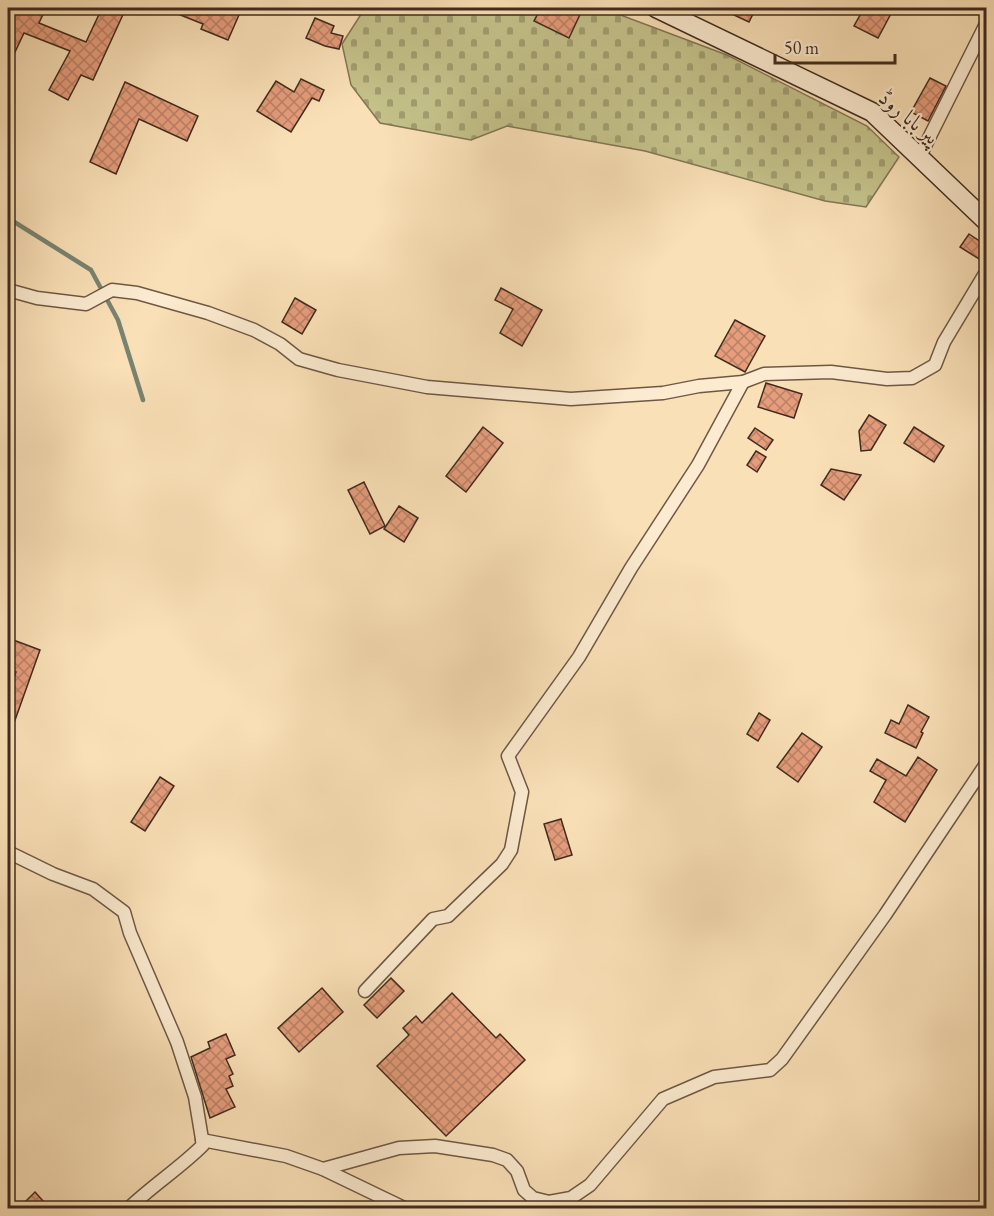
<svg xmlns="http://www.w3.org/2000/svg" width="994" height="1216" font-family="'EB Garamond',Amiri,serif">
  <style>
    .cemetery { fill: url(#cemetery-stones); stroke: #827654; stroke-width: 1.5 }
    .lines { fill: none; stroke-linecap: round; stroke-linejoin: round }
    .stream { stroke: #798372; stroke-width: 4.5 }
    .building { fill: url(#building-cross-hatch); stroke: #402b1e; stroke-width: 1.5 }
    .street-casing { stroke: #6e5844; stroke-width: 15 }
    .secondary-casing { stroke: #402b1e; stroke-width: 21 }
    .street { stroke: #fcebd0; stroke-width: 12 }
    .secondary { stroke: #fcebd0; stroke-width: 18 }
    .labels { text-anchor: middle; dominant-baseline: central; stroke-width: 4.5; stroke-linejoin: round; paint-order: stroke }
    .street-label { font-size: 22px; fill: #402b1e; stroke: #fcebd0 }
  </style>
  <defs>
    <pattern id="cemetery-stones" width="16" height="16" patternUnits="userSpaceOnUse" patternTransform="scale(1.5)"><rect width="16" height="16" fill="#c4c18a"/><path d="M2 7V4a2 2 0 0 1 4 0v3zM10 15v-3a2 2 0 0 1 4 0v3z" fill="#a19d70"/></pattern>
    <pattern id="building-cross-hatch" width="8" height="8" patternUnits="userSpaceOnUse" patternTransform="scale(1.5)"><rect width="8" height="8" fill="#e59d7c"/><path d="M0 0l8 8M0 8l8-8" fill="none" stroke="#bb8065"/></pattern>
  </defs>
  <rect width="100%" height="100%" fill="#fae0b7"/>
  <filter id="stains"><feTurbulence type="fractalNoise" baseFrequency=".00333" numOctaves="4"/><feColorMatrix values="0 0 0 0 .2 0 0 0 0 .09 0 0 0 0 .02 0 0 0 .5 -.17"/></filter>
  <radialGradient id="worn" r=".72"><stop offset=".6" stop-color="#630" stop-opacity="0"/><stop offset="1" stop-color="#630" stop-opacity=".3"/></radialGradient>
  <polygon class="cemetery" points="365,8 602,8 727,55 867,126 899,157 866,207 825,201 645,151 507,126 471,140 380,123 351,85 342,44"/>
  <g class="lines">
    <polyline class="stream" points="8,218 91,270 118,320 143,400"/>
  </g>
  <g class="building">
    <polygon points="23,8 46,8 39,23 86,42 102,8 126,8 93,80 81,75 68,100 49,90 70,51 24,33 8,67 8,9 20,14"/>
    <polygon points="163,8 242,8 228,40 201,29 203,24"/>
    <polygon points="541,8 583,8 569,38 534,21"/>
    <polygon points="719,8 756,8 749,22"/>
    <polygon points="864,8 894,8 878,38 854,26"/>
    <polygon points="315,18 334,26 331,33 343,36 339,49 325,46 306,38"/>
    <polygon points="930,78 946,86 928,121 911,112"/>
    <polygon points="301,79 324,90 319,101 312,98 291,132 257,111 276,81 294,92"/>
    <polygon points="125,82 198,116 187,141 139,119 116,174 90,162"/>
    <polygon points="969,234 987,246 987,264 960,247"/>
    <polygon points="501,288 542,310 522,346 500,333 513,309 495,300"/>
    <polygon points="295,298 316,310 302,334 282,322"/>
    <polygon points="735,320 765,336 745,372 715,356"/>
    <polygon points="766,383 802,394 794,418 758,407"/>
    <polygon points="869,415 886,425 871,450 861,451 859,431"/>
    <polygon points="483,427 503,443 466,492 446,476"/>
    <polygon points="914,427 944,446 934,462 904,443"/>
    <polygon points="755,428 773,440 766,450 748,438"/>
    <polygon points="756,451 766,457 757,472 747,465"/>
    <polygon points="831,469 861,475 844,500 821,485"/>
    <polygon points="364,482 385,526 370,534 348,490"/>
    <polygon points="399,506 418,518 404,542 384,529"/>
    <polygon points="8,638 40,650 9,737 8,737 8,695 16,672 8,669"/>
    <polygon points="908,705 929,717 921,732 923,733 916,748 885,733 891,720 899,724"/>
    <polygon points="759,713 770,720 758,741 747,734"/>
    <polygon points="802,733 822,747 798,782 777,767"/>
    <polygon points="918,757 937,770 905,822 874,802 886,780 870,771 877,759 906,776"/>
    <polygon points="160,777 174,786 145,831 131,822"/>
    <polygon points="561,819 572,855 555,860 544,824"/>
    <polygon points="391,978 404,991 377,1018 364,1005"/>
    <polygon points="322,988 343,1012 299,1052 278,1028"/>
    <polygon points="452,993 496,1038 500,1034 525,1060 446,1136 377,1066 409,1035 403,1028 416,1016 422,1023"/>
    <polygon points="226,1034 235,1055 226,1059 233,1074 229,1076 233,1086 226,1089 235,1107 210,1118 191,1057 210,1048 208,1042"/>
    <polygon points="35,1192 44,1202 38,1209 18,1209"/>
  </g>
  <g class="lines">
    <defs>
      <g id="street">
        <polyline points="920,156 986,24"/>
        <polyline points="8,290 37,298 86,304 112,290 137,293 208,313 254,330 280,344 299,359 338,370 427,387 571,399 663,393 699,386 743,382 764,374 831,372 887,379 912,378 935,365 944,342 986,272"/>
        <path d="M 8,852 L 53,874 L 93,889 L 124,912 L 130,933 L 177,1042 L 195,1097 L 203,1145 C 180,1168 153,1185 129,1208"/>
        <polyline points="365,991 433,919 448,916 502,864 511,850 522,792 508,756 579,657 631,568 698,465 743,382"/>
        <polyline points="202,1140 286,1156 323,1169 399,1148 435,1146 493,1155 507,1160 517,1171 524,1190 533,1198 549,1202 571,1198 590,1185 663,1099 714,1077 770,1070 782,1059 885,915 986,764"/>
        <polyline points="323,1169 404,1208"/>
      </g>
      <polyline id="secondary" points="656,8 872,112 986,221"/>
    </defs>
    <use href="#street" class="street-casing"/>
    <use href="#secondary" class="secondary-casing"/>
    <use href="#street" class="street"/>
    <use href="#secondary" class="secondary"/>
  </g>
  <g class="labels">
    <g class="street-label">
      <text transform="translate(909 117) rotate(40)">پیر بابا روڈ</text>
    </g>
  </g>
  <rect width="994" height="1216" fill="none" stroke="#fae0b7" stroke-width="30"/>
  <rect x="9" y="9" width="976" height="1198" fill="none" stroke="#402b1e" stroke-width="3"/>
  <rect x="15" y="15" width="964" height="1186" fill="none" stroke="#402b1e" stroke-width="1.5"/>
  <path d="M775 54v9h120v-9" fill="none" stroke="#402b1e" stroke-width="3"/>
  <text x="784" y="54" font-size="18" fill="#402b1e" stroke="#fcebd0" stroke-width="4.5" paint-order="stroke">50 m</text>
  <rect width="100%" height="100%" filter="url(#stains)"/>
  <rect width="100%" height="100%" fill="url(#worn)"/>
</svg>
